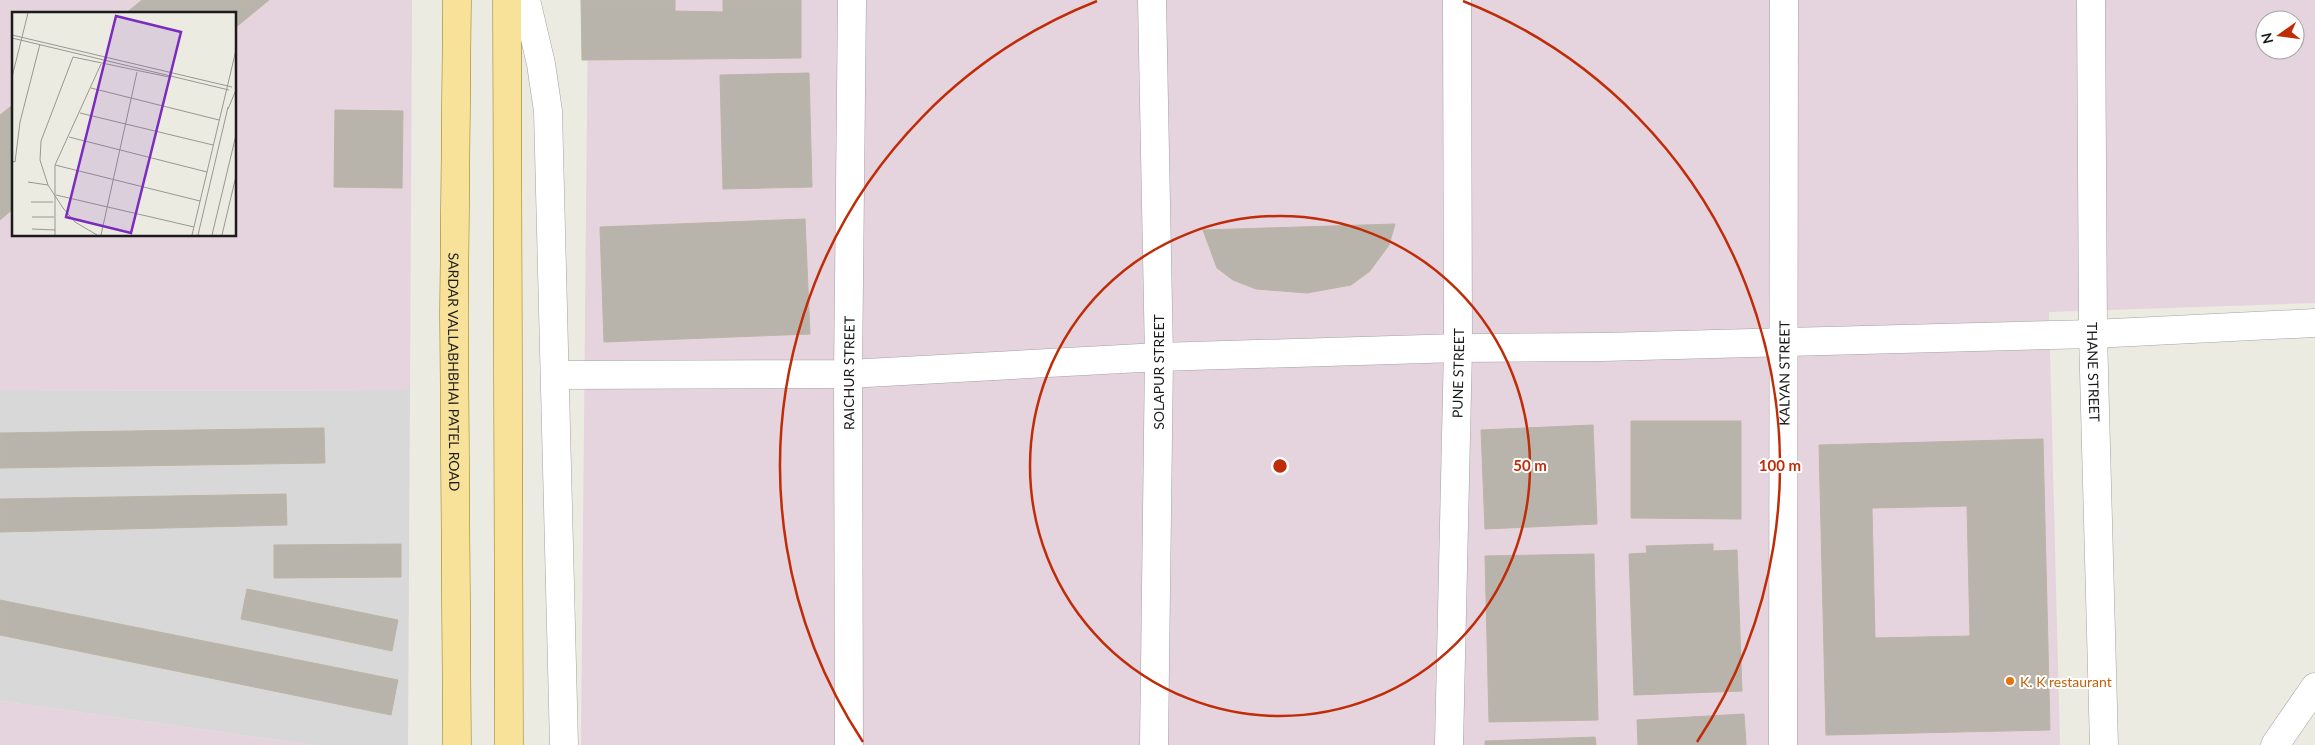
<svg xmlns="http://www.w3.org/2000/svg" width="2315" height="745" font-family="Lato,sans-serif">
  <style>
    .residential { fill: #d9d8d8 }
    .industrial { fill: #e5d3de; fill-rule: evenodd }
    .building { fill: #b9b4ab; stroke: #bdb4a4; fill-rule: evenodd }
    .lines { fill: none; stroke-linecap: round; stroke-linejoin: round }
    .minor-casing { stroke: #a2a2a2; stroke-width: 29 }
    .major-casing { stroke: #8d7b05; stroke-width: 29 }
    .minor { stroke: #fff; stroke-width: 28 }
    .major { stroke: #f8e29a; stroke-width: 28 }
    .ring { fill: none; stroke: #bf2c07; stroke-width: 2.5 }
    .food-dot { fill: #e8710a; stroke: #fff; stroke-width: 2 }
    .labels { text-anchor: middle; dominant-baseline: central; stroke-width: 4; stroke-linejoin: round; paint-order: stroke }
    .street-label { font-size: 14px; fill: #1b1b1b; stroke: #fff }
    .food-label { font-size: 14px; fill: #c56008; stroke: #fff; text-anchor: start }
    .inset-road { fill: none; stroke: #989892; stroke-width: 1 }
    .view { fill: #7b2cbf; fill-opacity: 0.15; stroke: #7b2cbf; stroke-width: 2.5 }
    .inset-edge { fill: none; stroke: #1b1b1b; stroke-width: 2.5 }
    .centre { fill: #bf2c07; stroke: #fff; stroke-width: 2.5 }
    .ring-label { font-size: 15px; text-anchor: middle; font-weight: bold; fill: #bf2c07; stroke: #fff; stroke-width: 4; stroke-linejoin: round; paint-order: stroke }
  </style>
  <rect width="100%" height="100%" fill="#ecebe1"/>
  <polygon class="residential" points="410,390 408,745 313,745 0,701 0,391"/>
  <g class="industrial">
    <path d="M 0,0 L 412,0 L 410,390 L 0,391 ZM 14,14 L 235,14 L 235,235 L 14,235 Z"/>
    <path d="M 588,0 L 2315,0 L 2315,303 L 2049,312 L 2060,745 L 581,745 ZM 2265,20 L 2295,20 L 2295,50 L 2265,50 Z"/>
    <polygon points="0,701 313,745 0,745"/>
  </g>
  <g class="building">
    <polygon points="142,0 269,0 235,28 235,14 125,14"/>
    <polygon points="581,0 675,0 675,11 723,12 723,0 801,0 801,58 582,60"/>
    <polygon points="809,73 812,187 723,189 720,75"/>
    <polygon points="14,104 14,208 0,220 0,115"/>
    <polygon points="335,110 403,111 402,188 334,187"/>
    <polygon points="805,219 810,334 604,342 600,227"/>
    <polygon points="1395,224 1389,245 1370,271 1351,285 1307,293 1256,289 1233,280 1217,268 1203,230"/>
    <polygon points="1631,421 1741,421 1741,519 1631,518"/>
    <polygon points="1593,425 1597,524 1485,529 1481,430"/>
    <polygon points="324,428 325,463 0,468 0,433"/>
    <path d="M 2043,439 L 2050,730 L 1826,735 L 1819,445 ZM 1967,506 L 1970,636 L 1875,638 L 1872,508 Z"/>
    <polygon points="286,494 287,525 0,532 0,499"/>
    <polygon points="401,544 401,577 274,578 274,545"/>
    <polygon points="1713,544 1713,551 1737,550 1742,691 1634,695 1629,554 1647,553 1646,546"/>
    <polygon points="1594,554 1598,720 1489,722 1485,556"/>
    <polygon points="247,589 398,620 392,651 241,619"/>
    <polygon points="0,600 398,680 391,715 0,635"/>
    <polygon points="1744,714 1746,745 1638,745 1637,720"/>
    <polygon points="1595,737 1596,745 1485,745 1485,741"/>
  </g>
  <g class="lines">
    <defs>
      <g id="minor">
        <polyline points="526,0 541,64 548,111 564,745"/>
        <polyline points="1152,0 1159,357 1154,745"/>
        <path id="s1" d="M 2091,0 L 2093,334 L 2104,745"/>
        <polyline points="556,375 848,374 1159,357 1458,348 1603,347 2093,334 2315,323"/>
        <path id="s2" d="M 849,745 L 848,374 L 852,0"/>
        <path id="s3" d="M 1449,745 L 1458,348 L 1457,0"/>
        <path id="s4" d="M 1783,745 L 1784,0"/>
        <polyline points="2275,745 2315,687"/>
      </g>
      <g id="major">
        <path id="s5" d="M 457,0 L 454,313 L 457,745"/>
        <polyline points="507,0 509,745"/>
      </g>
    </defs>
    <use href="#minor" class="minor-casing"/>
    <use href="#major" class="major-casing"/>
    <use href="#minor" class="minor"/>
    <use href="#major" class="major"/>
  </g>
  <g class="ring">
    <circle cx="1280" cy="466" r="250"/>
    <path d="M863 742A500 500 0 0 1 1097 1M1463 1A500 500 0 0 1 1697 742"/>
  </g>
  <circle class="food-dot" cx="2010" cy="681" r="5"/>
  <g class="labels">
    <g class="street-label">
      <text stroke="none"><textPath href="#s5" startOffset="372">SARDAR VALLABHBHAI PATEL ROAD</textPath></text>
      <text stroke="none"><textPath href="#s2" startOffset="372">RAICHUR STREET</textPath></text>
      <text transform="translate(1158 372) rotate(-90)">SOLAPUR STREET</text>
      <text stroke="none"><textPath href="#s3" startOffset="372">PUNE STREET</textPath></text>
      <text stroke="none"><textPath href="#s4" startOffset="372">KALYAN STREET</textPath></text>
      <text stroke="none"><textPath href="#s1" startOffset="372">THANE STREET</textPath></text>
    </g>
    <g class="food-label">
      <text x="2020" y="681">K. K restaurant</text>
    </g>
  </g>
  <g transform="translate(12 12)">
    <rect width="224" height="224" fill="#ecebe1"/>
    <path class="inset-road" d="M 0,23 L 220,75M 0,26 L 217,78M 0,65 L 16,1M 79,76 L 207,108M 216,97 L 224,78M 68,101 L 201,133M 57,125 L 195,160M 0,149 L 3,150 L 8,110 L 28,32M 43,153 L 188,189M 16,170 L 36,173M 44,183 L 182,215M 19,190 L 41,190M 20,205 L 42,205M 20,217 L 43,218M 43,223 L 43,153 L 89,52M 85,223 L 63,210 L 51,196 L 36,173 L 28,148 L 29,129 L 61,45 L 157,65M 89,223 L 125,60M 180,223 L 224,38M 186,223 L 216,95M 200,223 L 224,123M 210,223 L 224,164"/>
    <path class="view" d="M 104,4 L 169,20 L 119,221 L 54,205 Z"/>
    <rect width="224" height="224" class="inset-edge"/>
  </g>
  <circle cx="1280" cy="466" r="8" class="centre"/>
  <g class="ring-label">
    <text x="1530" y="471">50 m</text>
    <text x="1780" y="471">100 m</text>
  </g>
  <g transform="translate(2280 35) rotate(256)"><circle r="24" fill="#ffffff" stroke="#a4a4a4"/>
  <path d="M0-4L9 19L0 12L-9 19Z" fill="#bf2c07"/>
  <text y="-8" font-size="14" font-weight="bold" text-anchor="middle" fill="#1b1b1b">N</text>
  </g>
</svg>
